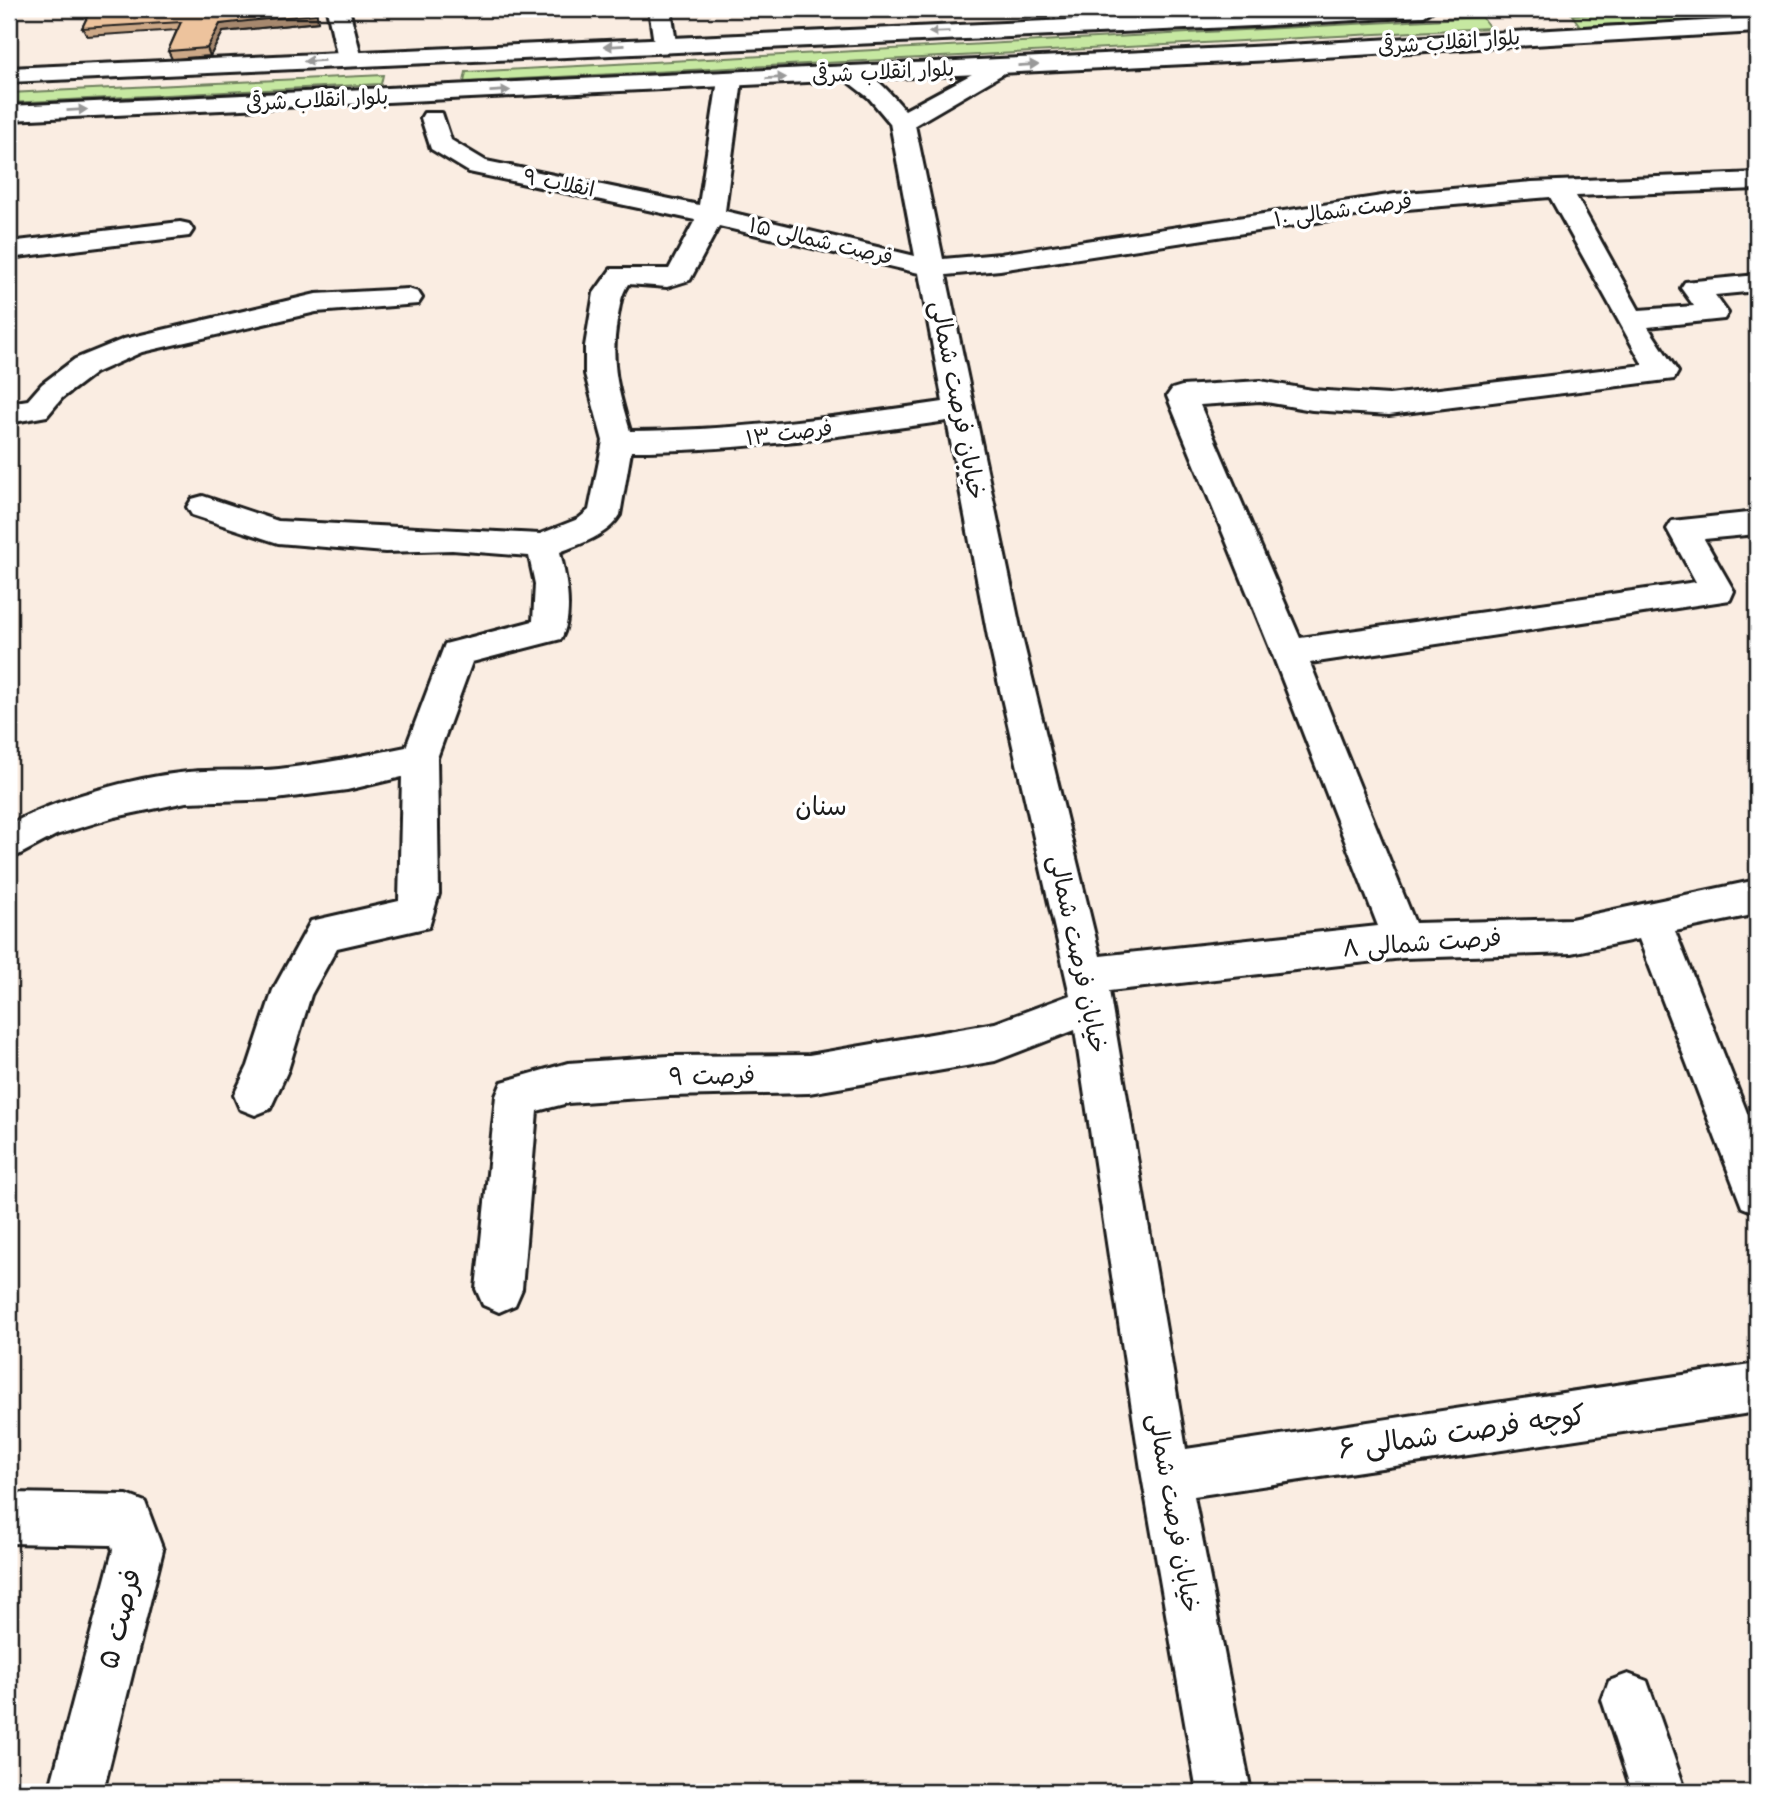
<svg xmlns="http://www.w3.org/2000/svg" width="1766" height="1801" font-family="'Comic Neue','Playpen Sans Arabic',sans-serif">
  <style>
    .green { fill: #c6e8a1; stroke: #71825e; stroke-width: 2 }
    .lines { fill: none; stroke-linecap: round; stroke-linejoin: round }
    .minor-casing { stroke: #1c1c1c; stroke-width: 6 }
    .major-casing { stroke: #1c1c1c; stroke-width: 6 }
    .minor { fill: #fff; fill-rule: evenodd }
    .major { fill: #fff; fill-rule: evenodd }
    .wall { fill: #cca887; stroke: #1c1c1c; stroke-width: 2 }
    .shaded-wall { fill: #a6886e; stroke: #1c1c1c; stroke-width: 2 }
    .building { fill: #edc39d; stroke: #1c1c1c; stroke-width: 2 }
    .oneway { fill: #999 }
    .labels { text-anchor: middle; dominant-baseline: central; stroke-width: 7; stroke-linejoin: round; paint-order: stroke }
    .far-street-label { font-size: 21px; fill: #1c1c1c; stroke: #fff }
    .street-label { font-size: 24px; fill: #1c1c1c; stroke: #fff }
    .neighbourhood-label { font-size: 26px; fill: #1c1c1c; stroke: #fff }
    .near-street-label { font-size: 28px; fill: #1c1c1c; stroke: #fff }
  </style>
  <rect width="100%" height="100%" fill="#faede2"/>
  <filter id="ink" filterUnits="userSpaceOnUse"><feTurbulence type="fractalNoise" baseFrequency=".0143" numOctaves="2"/><feDisplacementMap in="SourceGraphic" scale="14" xChannelSelector="R" yChannelSelector="G"/><feConvolveMatrix kernelMatrix="1 2 1 2 8 2 1 2 1" color-interpolation-filters="sRGB"/></filter>
  <g filter="url(#ink)">
    <g class="green">
      <polygon points="1689,9 1757,9 1757,17 1580,26 1572,15"/>
      <polygon points="1482,17 1490,28 464,82 466,72"/>
      <polygon points="383,75 381,84 9,103 9,93"/>
    </g>
    <g class="lines">
      <defs>
        <g id="minor">
          <polygon points="327,9 349,9 362,59 358,64 342,64 338,59"/>
          <polygon points="649,9 671,9 676,43 673,48 665,50 654,43"/>
          <path d="M 998,60 L 1006,62 L 1010,67 L 1006,72 L 915,125 L 943,259 L 1000,254 L 1395,194 L 1532,182 L 1757,173 L 1757,189 L 1576,196 L 1639,310 L 1694,306 L 1681,288 L 1685,282 L 1757,275 L 1757,291 L 1715,295 L 1728,313 L 1724,319 L 1648,327 L 1678,372 L 1674,379 L 1389,415 L 1312,410 L 1260,401 L 1200,405 L 1300,638 L 1696,582 L 1667,529 L 1672,521 L 1757,512 L 1757,534 L 1704,539 L 1734,591 L 1730,600 L 1310,663 L 1415,923 L 1571,919 L 1757,880 L 1757,914 L 1675,931 L 1757,1138 L 1757,1213 L 1742,1207 L 1639,939 L 1571,953 L 1403,958 L 1109,991 L 1186,1449 L 1757,1364 L 1757,1412 L 1194,1496 L 1251,1792 L 1197,1792 L 1142,1476 L 1075,1030 L 995,1061 L 809,1093 L 669,1096 L 568,1103 L 537,1111 L 522,1289 L 515,1305 L 499,1312 L 483,1305 L 476,1289 L 496,1096 L 502,1082 L 568,1063 L 669,1056 L 809,1055 L 995,1023 L 1070,995 L 988,637 L 947,421 C 841,436 738,451 631,451 L 620,515 C 607,536 582,543 560,552 C 566,578 574,614 561,639 L 472,662 L 437,758 L 439,894 L 429,927 L 337,948 L 311,995 L 288,1070 L 270,1109 L 255,1115 L 240,1109 L 234,1095 L 248,1066 L 273,990 L 311,921 L 399,901 L 402,777 L 347,790 L 276,799 L 186,802 L 115,817 L 56,835 L 9,860 L 9,825 C 54,799 135,777 188,772 C 218,769 249,772 279,769 C 322,764 363,756 406,747 L 445,644 L 533,621 L 535,584 L 529,556 L 452,550 L 385,552 L 278,543 L 192,515 L 187,507 L 192,499 L 203,496 L 278,521 L 540,534 L 578,519 L 589,510 L 603,441 L 585,374 L 585,346 L 594,293 L 611,269 L 669,269 L 695,220 L 469,172 L 431,149 L 421,118 L 424,113 L 442,113 L 451,140 L 486,161 L 699,205 L 718,80 L 722,75 L 738,75 L 742,80 L 725,211 L 915,256 L 890,123 L 869,98 L 838,74 L 842,69 C 867,63 890,93 905,110 ZM 1550,197 L 1643,365 L 1389,395 L 1312,390 L 1260,381 L 1182,386 L 1172,389 L 1167,396 L 1272,653 L 1378,926 L 1100,956 L 1022,637 L 946,275 L 1000,270 L 1395,210 ZM 719,226 L 919,273 L 943,402 C 838,417 736,431 630,431 C 618,390 610,364 617,321 C 620,307 620,296 628,284 L 667,287 L 690,280 Z"/>
          <polygon points="180,222 189,224 193,230 189,236 9,258 9,242"/>
          <polygon points="408,289 418,292 422,298 418,304 316,312 142,352 95,373 62,398 47,416 9,423 9,403 28,400 42,384 75,359 124,339 316,294"/>
          <polygon points="9,1493 127,1495 145,1502 163,1550 103,1792 49,1792 113,1550 111,1545 9,1543"/>
          <polygon points="1628,1674 1647,1681 1686,1792 1632,1792 1602,1700 1609,1681"/>
        </g>
        <g id="major">
          <polygon points="1313,9 1435,9 1424,16 1253,26 9,82 9,68"/>
          <polygon points="1757,18 1757,32 1271,60 9,120 9,106 1271,46"/>
        </g>
      </defs>
      <use href="#minor" class="minor-casing"/>
      <use href="#major" class="major-casing"/>
      <use href="#minor" class="minor"/>
      <use href="#major" class="major"/>
    </g>
    <polygon class="wall" points="91,9 316,9 318,22 223,32 210,56 172,59 168,51 177,30 87,36 82,28"/>
    <polygon class="shaded-wall" points="314,9 316,9 318,22 223,32 210,56 207,48 220,24"/>
    <polygon class="building" points="91,9 314,9 315,14 220,24 207,48 168,51 181,22 82,28"/>
    <defs><path id="oneway-solid" d="M-6-.8H1V-3.2L6.5 0L1 3.2V.8H-6Z" transform="scale(1.75)"/></defs>
    <g class="oneway">
      <use href="#oneway-solid" transform="translate(939 32) rotate(178)"/>
      <use href="#oneway-solid" transform="translate(614 46) rotate(177)"/>
      <use href="#oneway-solid" transform="translate(314 61) rotate(177)"/>
      <use href="#oneway-solid" transform="translate(1028 65) rotate(-3)"/>
      <use href="#oneway-solid" transform="translate(776 78) rotate(-3)"/>
      <use href="#oneway-solid" transform="translate(500 91) rotate(-3)"/>
      <use href="#oneway-solid" transform="translate(77 110) rotate(-3)"/>
    </g>
  </g>
  <g class="labels">
    <g class="far-street-label">
      <text transform="translate(1449 42) rotate(-4)">بلوار انقلاب شرقی</text>
      <text transform="translate(883 72) rotate(-3)">بلوار انقلاب شرقی</text>
      <text transform="translate(317 100) rotate(-3)">بلوار انقلاب شرقی</text>
      <text transform="translate(559 183) rotate(11)">انقلاب ۹</text>
      <text transform="translate(1343 210) rotate(-8)">فرصت شمالی ۱۰</text>
      <text transform="translate(821 241) rotate(13)">فرصت شمالی ۱۵</text>
      <text transform="translate(789 433) rotate(-7)">فرصت ۱۳</text>
    </g>
    <g class="street-label">
      <text transform="translate(958 400) rotate(79)">خیابان فرصت شمالی</text>
      <text transform="translate(1422 943) rotate(-4)">فرصت شمالی ۸</text>
      <text transform="translate(1078 954) rotate(78)">خیابان فرصت شمالی</text>
      <text transform="translate(712 1076) rotate(-1)">فرصت ۹</text>
      <text transform="translate(1174 1513) rotate(80)">خیابان فرصت شمالی</text>
    </g>
    <g class="neighbourhood-label">
      <text x="821" y="807">سنان</text>
    </g>
    <g class="near-street-label">
      <text transform="translate(1462 1432) rotate(-8)">کوچه فرصت شمالی ۶</text>
      <text transform="translate(120 1619) rotate(-76)">فرصت ۵</text>
    </g>
  </g>
  <rect width="1766" height="1801" fill="none" stroke="#fff" stroke-width="35"/>
  <rect x="18" y="18" width="1731" height="1766" fill="none" stroke="#1c1c1c" stroke-width="2.5" filter="url(#ink)"/>
</svg>
